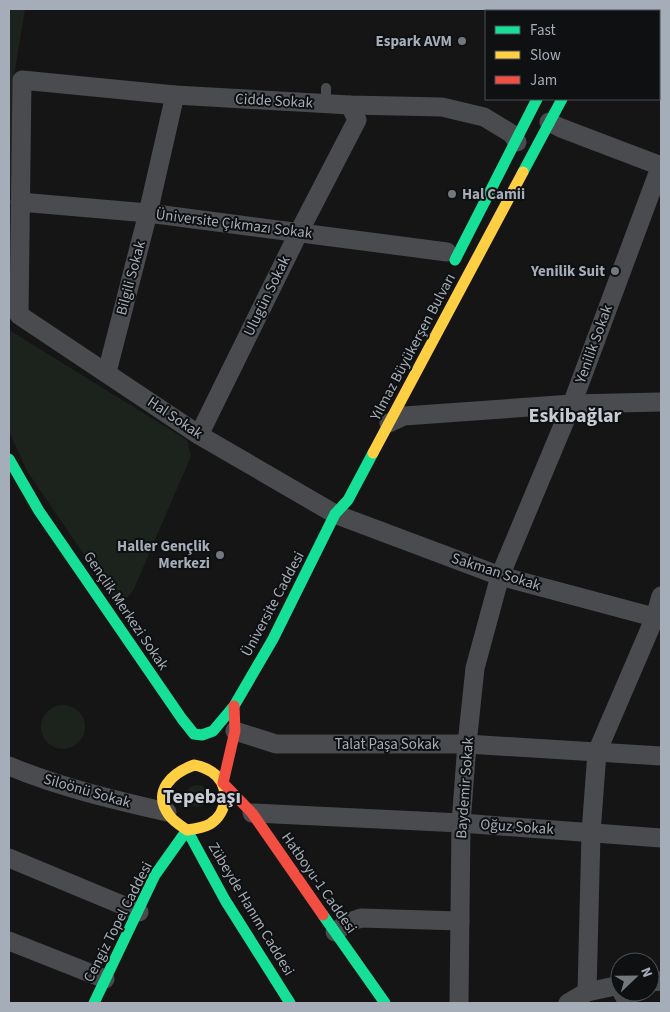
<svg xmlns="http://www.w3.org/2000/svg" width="670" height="1012" font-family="'Source Sans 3',sans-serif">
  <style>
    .green { fill: #1b231c }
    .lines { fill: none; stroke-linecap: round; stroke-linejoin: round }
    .lane { stroke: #494b4f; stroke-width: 10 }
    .street { stroke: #494b4f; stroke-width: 19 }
    .fast { stroke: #16e098; stroke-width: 11 }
    .slow { stroke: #ffcf43; stroke-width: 11 }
    .jam { stroke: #f24e42; stroke-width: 11 }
    .poi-dot { fill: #73787f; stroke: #0f1012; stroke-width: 2 }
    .labels { text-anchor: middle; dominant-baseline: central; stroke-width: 4; stroke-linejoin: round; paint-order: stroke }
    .poi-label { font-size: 15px; font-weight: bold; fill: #a5adb8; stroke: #0f1012; text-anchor: end }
    .street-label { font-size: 15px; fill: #a5adb8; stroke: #0f1012 }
    .district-label { font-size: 20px; font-weight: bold; fill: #c7cbd3; stroke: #0f1012 }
  </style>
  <rect width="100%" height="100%" fill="#151516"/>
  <g class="green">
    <polygon points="9,9 25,9 13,82 9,273"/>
    <polygon points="9,330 187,440 191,456 133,591 119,606 27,471 9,431"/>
    <circle cx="63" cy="727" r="22"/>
    <circle cx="197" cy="796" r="11"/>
  </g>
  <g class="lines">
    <polyline class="lane" points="326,104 326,88"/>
    <g class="street">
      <polyline points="549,122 561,128 661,166"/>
      <polyline points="517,142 512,134 484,117 442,107 350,105 175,95 22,80 19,315 199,435 335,514 500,576 661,619"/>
      <polyline points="20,202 148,213 447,252"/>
      <polyline points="107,372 148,213 175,95"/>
      <polyline points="389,423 404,416 572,404 661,402"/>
      <polyline points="199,435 299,232 357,120 350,105"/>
      <polyline points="235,731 276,744 467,744 661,756"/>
      <path d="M 9,766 C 59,787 114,800 167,812"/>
      <polyline points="252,813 461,823 661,838"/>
      <polyline points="9,858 139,912"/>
      <polyline points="335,932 347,923 361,918 460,921"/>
      <polyline points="9,941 105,979"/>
      <polyline points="650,982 661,981"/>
      <polyline points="587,992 591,833 597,752 655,617 661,596"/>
      <polyline points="622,992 628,1003"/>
      <polyline points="459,1003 461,823 467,744 475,668 500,576 572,404 661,165"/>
      <polyline points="568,1003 587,992 620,985"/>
    </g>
    <g class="fast">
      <polyline points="610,11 611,9"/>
      <polyline points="523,172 562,99"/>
      <polyline points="455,260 537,99"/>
      <polyline points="9,459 39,511 182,719 194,734 202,735 213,731 234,706 273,639 335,514 348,500 373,453"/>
      <polyline points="323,915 385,1003"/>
      <polyline points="94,1003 155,875 187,830 225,900 290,1003"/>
    </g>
    <g class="slow">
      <polyline points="581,11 583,9"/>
      <polyline points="373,453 523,172"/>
      <path d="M 194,765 C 201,766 206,768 212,772 C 231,785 228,813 210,824 C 203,828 194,829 187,830 C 181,826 173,821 169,815 C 152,791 172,773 194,765 Z"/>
    </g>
    <polyline class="jam" points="234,706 235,731 223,783 252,813 323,915"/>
  </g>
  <g class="poi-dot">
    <circle cx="462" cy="41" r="5"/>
    <circle cx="452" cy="194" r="5"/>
    <circle cx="615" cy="271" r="5"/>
    <circle cx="220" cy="555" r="5"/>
  </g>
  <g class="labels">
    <g class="poi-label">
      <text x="452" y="41">Espark AVM</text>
      <text x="462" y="194" text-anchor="start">Hal Camii</text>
      <text x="605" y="271">Yenilik Suit</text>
      <text x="210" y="546">Haller Gençlik<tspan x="210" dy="17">Merkezi</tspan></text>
    </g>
    <g class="street-label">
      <text transform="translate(274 101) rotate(3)">Cidde Sokak</text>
      <text transform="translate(234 224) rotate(7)">Üniversite Çıkmazı Sokak</text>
      <text transform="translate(131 278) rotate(-75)">Bilgili Sokak</text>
      <text transform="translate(267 296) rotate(-64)">Ulugün Sokak</text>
      <text transform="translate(594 344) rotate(-70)">Yenilik Sokak</text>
      <text transform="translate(413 347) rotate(-62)">Yılmaz Büyükerşen Bulvarı</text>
      <text transform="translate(175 418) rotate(34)">Hal Sokak</text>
      <text transform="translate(496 572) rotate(18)">Sakman Sokak</text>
      <text transform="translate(273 604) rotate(-62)">Üniversite Caddesi</text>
      <text transform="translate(126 611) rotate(56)">Gençlik Merkezi Sokak</text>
      <text x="387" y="744">Talat Paşa Sokak</text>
      <text transform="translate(465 788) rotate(-86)">Baydemir Sokak</text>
      <text transform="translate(87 791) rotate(16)">Siloönü Sokak</text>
      <text transform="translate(517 827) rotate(4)">Oğuz Sokak</text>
      <text transform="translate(319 883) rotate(55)">Hatboyu-1 Caddesi</text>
      <text transform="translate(251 909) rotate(59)">Zübeyde Hanım Caddesi</text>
      <text transform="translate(118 922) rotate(-63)">Cengiz Topel Caddesi</text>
    </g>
    <g class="district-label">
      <text x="575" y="416">Eskibağlar</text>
      <text x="202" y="797">Tepebaşı</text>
    </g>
  </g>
  <rect width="670" height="1012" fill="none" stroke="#a5adb8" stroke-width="20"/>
  <rect x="485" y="10" width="175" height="90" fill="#0f1012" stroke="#4b4f54"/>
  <rect x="495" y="26" width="25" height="8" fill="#16e098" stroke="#4b4f54"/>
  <text x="530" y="35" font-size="15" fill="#a5adb8">Fast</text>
  <rect x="495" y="51" width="25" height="8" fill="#ffcf43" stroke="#4b4f54"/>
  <text x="530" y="60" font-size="15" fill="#a5adb8">Slow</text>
  <rect x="495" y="76" width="25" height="8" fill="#f24e42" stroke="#4b4f54"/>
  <text x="530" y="85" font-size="15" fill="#a5adb8">Jam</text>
  <g transform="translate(635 977) rotate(68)"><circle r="24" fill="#0f1012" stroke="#4b4f54"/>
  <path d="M0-4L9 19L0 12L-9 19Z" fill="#73787f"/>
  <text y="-8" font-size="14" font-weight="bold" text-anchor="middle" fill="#a5adb8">N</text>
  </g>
</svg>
